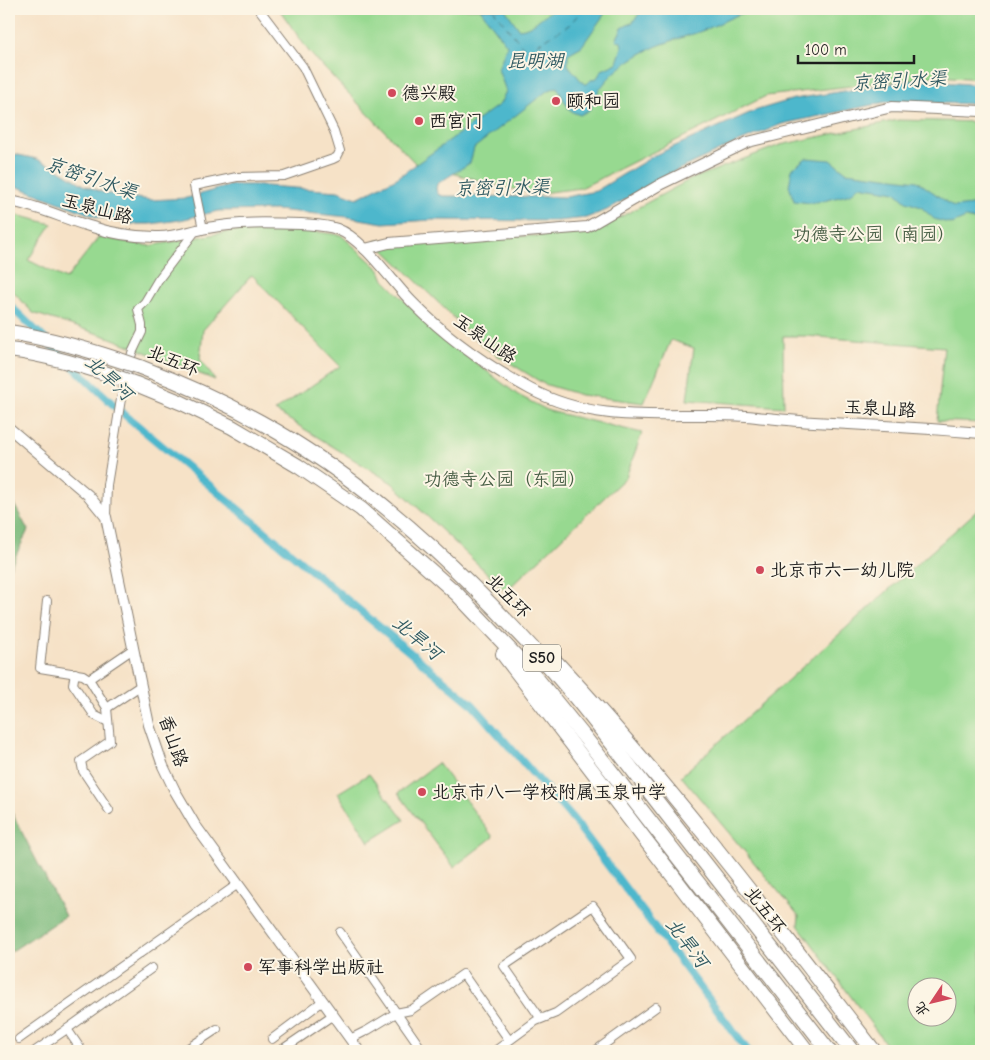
<svg xmlns="http://www.w3.org/2000/svg" width="990" height="1060" font-family="'Comic Neue','LXGW WenKai TC',sans-serif">
  <style>
    .green { fill: #97d990; stroke: #5a7a56; fill-rule: evenodd }
    .forest { fill: #79b97a; stroke: #4a6a4b }
    .water { fill: #4eb7cc; stroke: #356a74 }
    .lines { fill: none; stroke-linecap: round; stroke-linejoin: round }
    .canal { stroke: #4eb7cc; stroke-width: 8 }
    .ferry { stroke: #305a62; stroke-width: 1; stroke-dasharray: 6 5; stroke-linecap: butt }
    .minor-casing { stroke: #897f72; stroke-width: 10 }
    .tertiary-casing { stroke: #897f72; stroke-width: 12 }
    .motorway-casing { stroke: #897f72; stroke-width: 16 }
    .minor { stroke: #fff; stroke-width: 8 }
    .tertiary { stroke: #fff; stroke-width: 10 }
    .motorway { stroke: #fff; stroke-width: 14 }
    .motorway-bridge-casing { stroke: #897f72; stroke-width: 16; stroke-linecap: butt }
    .motorway-bridge { stroke: #fff; stroke-width: 14 }
    .poi-dot { fill: #d1495b; stroke: #fcf5e5; stroke-width: 2 }
    .labels { text-anchor: middle; dominant-baseline: central; stroke-width: 4; stroke-linejoin: round; paint-order: stroke }
    .shield { fill: #fcf5e5; stroke: #5f5d58; stroke-width: 1 }
    .shield-label { font-size: 16px; font-weight: bold; fill: #1c1c1c }
    .poi-label { font-size: 18px; fill: #1c1c1c; stroke: #fcf5e5; text-anchor: start }
    .street-label { font-size: 18px; fill: #1c1c1c; stroke: #fcf5e5 }
    .park-label { font-size: 18px; fill: #475e45; stroke: #fcf5e5 }
    .water-label { font-size: 19px; font-style: italic; fill: #305a62; stroke: #fcf5e5 }
  </style>
  <rect width="100%" height="100%" fill="#fcf5e5"/>
  <filter id="ink" filterUnits="userSpaceOnUse"><feTurbulence type="fractalNoise" baseFrequency=".02" numOctaves="2"/><feDisplacementMap in="SourceGraphic" scale="10" xChannelSelector="R" yChannelSelector="G"/><feConvolveMatrix kernelMatrix="1 2 1 2 8 2 1 2 1" color-interpolation-filters="sRGB"/></filter>
  <filter id="wash" filterUnits="userSpaceOnUse"><feTurbulence type="fractalNoise" baseFrequency=".0096" numOctaves="4" result="noise"/><feDisplacementMap in="SourceGraphic" scale="20" xChannelSelector="R" yChannelSelector="G"/><feGaussianBlur stdDeviation="1.12" result="paint"/><feColorMatrix in="noise" values="0 0 0 0 0 0 0 0 0 0 0 0 0 0 0 0 0 1.4 0 .05"/><feComposite in="paint" operator="in"/></filter>
  <g filter="url(#wash)">
    <rect width="100%" height="100%" fill="#f6e2c7"/>
    <g class="green">
      <polygon points="279,9 981,9 981,79 936,76 766,96 581,188 533,194 416,164 310,53"/>
      <polygon points="898,120 981,122 981,423 937,421 944,347 806,336 783,336 784,407 687,400 694,348 671,340 644,403 581,395 544,384 484,347 375,241 589,234 689,180 780,145"/>
      <polygon points="9,213 52,224 28,260 66,279 99,237 149,246 233,231 289,228 341,235 380,270 384,280 427,323 450,343 518,395 549,411 642,433 626,477 506,591 392,483 275,411 340,366 252,275 203,330 200,359 215,380 108,337 33,313 9,287"/>
      <path d="M 981,507 L 981,1049 L 978,1051 L 891,1051 L 798,925 L 799,916 L 681,776 ZM 918,988 L 948,988 L 948,1018 L 918,1018 Z"/>
      <polygon points="438,763 493,837 454,867 398,793"/>
      <polygon points="369,774 404,820 369,842 338,793"/>
    </g>
    <g class="forest">
      <polygon points="9,495 28,530 9,570"/>
      <polygon points="9,807 65,916 9,953"/>
    </g>
    <g class="water">
      <path d="M 480,9 L 505,9 L 519,29 C 533,28 541,16 553,10 C 560,6 597,9 608,9 L 582,46 L 568,54 L 568,65 L 584,84 L 587,84 L 591,80 L 597,78 L 602,70 L 617,63 L 622,47 L 621,42 L 616,40 L 622,28 L 633,22 L 643,9 L 754,9 C 737,14 723,22 707,29 C 692,35 675,39 660,45 C 632,56 598,79 591,109 L 580,115 L 570,111 L 557,87 L 547,91 L 474,148 L 470,163 L 437,184 L 436,189 L 438,194 L 443,196 L 566,197 L 596,191 L 655,155 L 754,111 L 794,99 L 915,80 L 981,85 L 981,104 L 886,102 L 782,124 L 727,147 L 671,173 L 607,210 L 586,218 L 558,221 L 432,220 L 383,223 L 348,217 L 276,210 L 218,211 L 180,220 L 150,224 L 130,224 L 97,217 L 18,187 L 9,186 L 9,153 L 37,159 L 58,169 L 84,185 L 104,193 L 128,197 L 151,200 L 187,198 L 231,185 L 252,185 L 338,191 L 357,198 L 397,178 L 500,104 L 506,91 L 498,69 L 507,45 Z"/>
      <polygon points="806,158 831,160 846,172 917,181 954,207 981,204 981,222 966,218 952,224 934,219 921,207 906,202 895,192 859,186 851,194 824,201 810,203 794,201 789,186 792,169"/>
    </g>
    <g class="lines">
      <polyline class="canal" points="9,305 119,410 472,704 573,819 748,1051"/>
      <polyline class="ferry" points="493,9 526,51 569,25 583,9"/>
    </g>
  </g>
  <g filter="url(#ink)">
    <g class="lines">
      <defs>
        <g id="minor">
          <polyline points="203,229 194,186 237,177 284,176 333,159 337,157 340,151 334,131 303,67 259,9"/>
          <polyline points="106,517 107,485 121,399 132,353 142,332 142,325 138,309 145,302 158,280 193,234"/>
          <polyline points="47,601 40,668 83,675 89,679"/>
          <polyline points="133,649 89,679 107,708 140,686"/>
          <polyline points="75,673 73,684 94,715 108,722"/>
          <polyline points="107,708 110,741 81,761 83,771 109,810"/>
          <polyline points="340,932 423,1051"/>
          <polyline points="19,1039 238,884"/>
          <polyline points="272,1039 323,1001"/>
          <polyline points="350,1039 368,1030 396,1013 411,1010 463,974 509,1040"/>
          <polyline points="35,1051 67,1029"/>
          <polyline points="82,1051 67,1029 152,968"/>
          <polyline points="184,1051 217,1029"/>
          <polyline points="280,1051 333,1015"/>
          <polyline points="495,1051 536,1021 556,1013 631,959 593,906 504,966 541,1019"/>
          <polyline points="595,1051 656,1007"/>
        </g>
        <g id="tertiary">
          <path d="M 9,201 C 36,205 62,218 89,226 C 110,233 133,237 156,237 C 173,238 190,231 207,228 C 238,222 269,223 301,224 C 313,225 326,225 337,229 C 364,239 392,282 412,302 C 446,337 487,366 530,389 C 601,427 670,411 746,416 C 768,418 791,421 814,422 C 870,425 925,428 981,433"/>
          <polyline points="365,249 389,243 587,227 661,184 748,142 892,107 981,111"/>
          <polyline points="9,428 88,495 106,517 149,725 163,766 175,791 195,825 359,1051"/>
        </g>
        <g id="motorway">
          <path d="M 140,367 C 198,389 255,416 307,450 C 396,507 476,586 547,664 C 590,712 629,766 669,817 C 730,895 791,973 852,1051"/>
          <polyline points="136,384 182,403 232,427 298,466 361,509 457,594 534,675 586,739 829,1051"/>
          <polyline points="503,654 807,1051"/>
          <path d="M 557,663 C 671,785 772,919 874,1051"/>
        </g>
      </defs>
      <use href="#minor" class="minor-casing"/>
      <use href="#tertiary" class="tertiary-casing"/>
      <use href="#motorway" class="motorway-casing"/>
      <use href="#minor" class="minor"/>
      <use href="#tertiary" class="tertiary"/>
      <use href="#motorway" class="motorway"/>
      <defs>
        <g id="motorway-bridge">
          <path d="M 9,332 C 54,339 97,352 140,367"/>
          <path d="M 9,350 C 52,355 95,369 136,384"/>
        </g>
      </defs>
      <use href="#motorway-bridge" class="motorway-bridge-casing"/>
      <use href="#motorway-bridge" class="motorway-bridge"/>
    </g>
  </g>
  <g class="poi-dot">
    <circle cx="392" cy="93" r="5"/>
    <circle cx="556" cy="101" r="5"/>
    <circle cx="419" cy="121" r="5"/>
    <circle cx="760" cy="570" r="5"/>
    <circle cx="422" cy="792" r="5"/>
    <circle cx="248" cy="967" r="5"/>
  </g>
  <g class="labels">
    <rect class="shield" x="523" y="644.5" width="38" height="27" rx="4"/>
    <g class="shield-label">
      <text x="542" y="658">S50</text>
    </g>
    <g class="poi-label">
      <text x="402" y="93">德兴殿</text>
      <text x="566" y="101">颐和园</text>
      <text x="429" y="121">西宫门</text>
      <text x="770" y="570">北京市六一幼儿院</text>
      <text x="432" y="792">北京市八一学校附属玉泉中学</text>
      <text x="258" y="967">军事科学出版社</text>
    </g>
    <g class="street-label">
      <text transform="translate(97 209) rotate(15)">玉泉山路</text>
      <text transform="translate(485 339) rotate(35)">玉泉山路</text>
      <text transform="translate(173 361) rotate(22)">北五环</text>
      <text transform="translate(880 409) rotate(3)">玉泉山路</text>
      <text transform="translate(508 596) rotate(46)">北五环</text>
      <text transform="translate(173 741) rotate(71)">香山路</text>
      <text transform="translate(765 910) rotate(52)">北五环</text>
    </g>
    <g class="park-label">
      <text x="874" y="234">功德寺公园（南园）</text>
      <text x="505" y="479">功德寺公园（东园）</text>
    </g>
    <g class="water-label">
      <text x="535" y="61">昆明湖</text>
      <text transform="translate(899 81) rotate(-3)">京密引水渠</text>
      <text transform="translate(91 178) rotate(19)">京密引水渠</text>
      <text transform="translate(502 188) rotate(-1)">京密引水渠</text>
      <text transform="translate(109 378) rotate(43)">北旱河</text>
      <text transform="translate(417 638) rotate(40)">北旱河</text>
      <text transform="translate(687 943) rotate(53)">北旱河</text>
    </g>
  </g>
  <rect width="990" height="1060" fill="none" stroke="#fcf5e5" stroke-width="30"/>
  <g transform="translate(932 1002) rotate(235)"><circle r="24" fill="#fcf5e5" stroke="#a29e95"/>
  <path d="M0-4L9 19L0 12L-9 19Z" fill="#d1495b"/>
  <text y="-8" font-size="14" font-weight="bold" text-anchor="middle" fill="#1c1c1c">北</text>
  </g>
  <path d="M798 55v8h116v-8" fill="none" stroke="#1c1c1c" stroke-width="2.5"/>
  <text x="805" y="55" font-size="15" fill="#1c1c1c" stroke="#fcf5e5" stroke-width="4" paint-order="stroke">100 m</text>
</svg>
